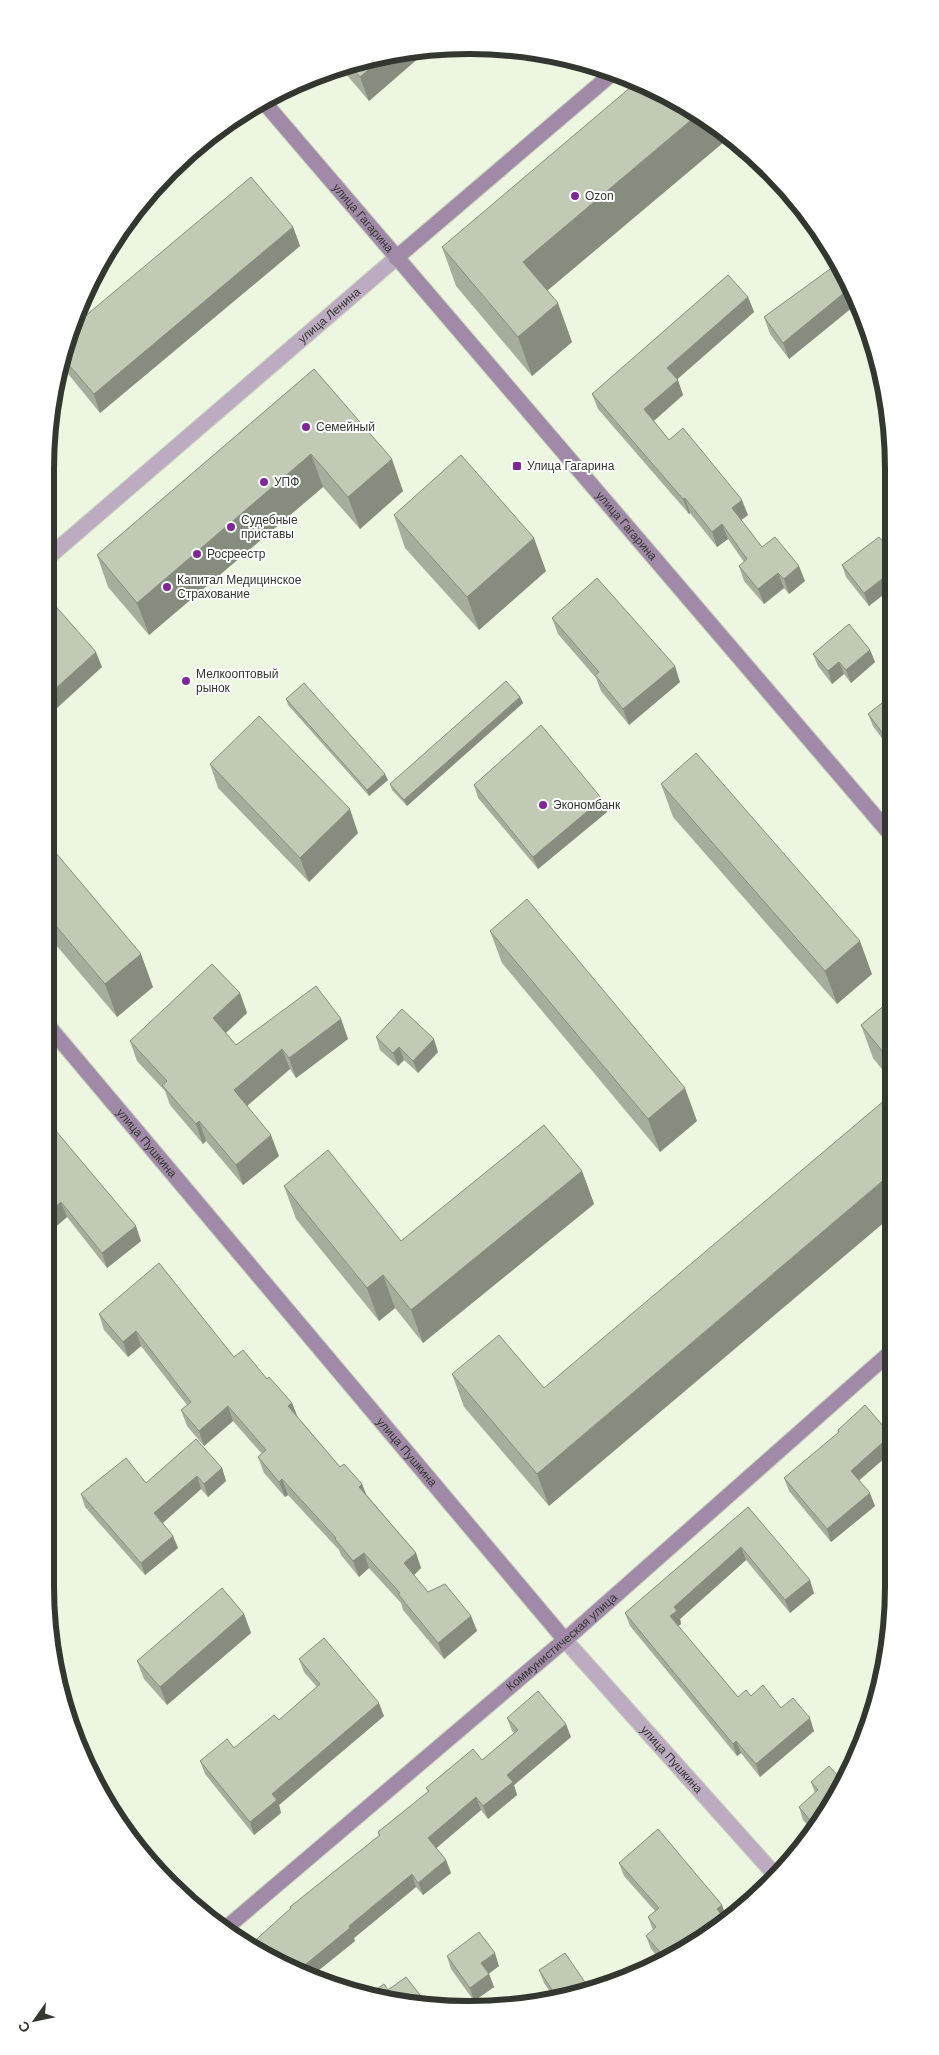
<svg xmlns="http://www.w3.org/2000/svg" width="939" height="2055" font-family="Arial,sans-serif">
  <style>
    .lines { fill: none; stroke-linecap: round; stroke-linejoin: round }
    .street-casing { stroke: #c7d0bd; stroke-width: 17 }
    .secondary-casing { stroke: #c7d0bd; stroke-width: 17 }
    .street { stroke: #bcabc1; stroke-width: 15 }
    .secondary { stroke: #a189a8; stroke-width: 15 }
    .wall { fill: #a5ae9c }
    .shaded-wall { fill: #868d7f }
    .building { fill: #c0cab5; stroke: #868d7f }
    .poi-dot { fill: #7e2795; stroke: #fff; stroke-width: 2 }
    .labels { text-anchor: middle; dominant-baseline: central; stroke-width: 4; stroke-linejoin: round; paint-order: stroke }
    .poi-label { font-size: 12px; fill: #33372f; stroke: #fff; text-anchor: start }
    .street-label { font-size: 12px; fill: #33372f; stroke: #fff }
    .rim { fill: none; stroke: #33372f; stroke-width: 6 }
  </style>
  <rect width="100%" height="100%" fill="#ecf6e1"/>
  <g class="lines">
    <defs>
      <g id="street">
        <path id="s1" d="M 45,560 L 396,258"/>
        <path id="s2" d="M 565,1640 L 776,1876"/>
      </g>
      <g id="secondary">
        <path id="s3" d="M 263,101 L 892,836"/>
        <polyline points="396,258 614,72"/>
        <path id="s4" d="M 45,1022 L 565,1640"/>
        <path id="s5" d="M 226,1928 L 565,1640 L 893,1350"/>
      </g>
    </defs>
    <use href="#street" class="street-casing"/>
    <use href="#secondary" class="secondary-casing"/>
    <use href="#street" class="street"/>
    <use href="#secondary" class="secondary"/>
  </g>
  <g class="wall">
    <polygon points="429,49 369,101 340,67 386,53"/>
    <polygon points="731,136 547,291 572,342 532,376 456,286 442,247"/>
    <polygon points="293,227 300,246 100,413 60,364 71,328"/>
    <polygon points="829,250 859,302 789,359 770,334 764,317 837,265 831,257"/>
    <polygon points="748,297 754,312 677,379 683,395 654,421 669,440 748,515 741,520 762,547 805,581 789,594 784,588 764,604 744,581 739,566 744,562 728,539 717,547 690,513 689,514 598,409 592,394"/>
    <polygon points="314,369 403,491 360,529 323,487 149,635 108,587 97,555"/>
    <polygon points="394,515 546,571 479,630 405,548"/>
    <polygon points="891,551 869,606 846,577 842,565"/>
    <polygon points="552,618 680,682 629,725 601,691 596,678 558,634"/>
    <polygon points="870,650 875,662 851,683 844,674 832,684 818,666 813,654"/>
    <polygon points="891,696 891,751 873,726 868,714"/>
    <polygon points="520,697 523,703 407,806 392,790 390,784"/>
    <polygon points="286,699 388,780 369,796 288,705"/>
    <polygon points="210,764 358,833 309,882 218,788"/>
    <polygon points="661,784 872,974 837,1004 673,817"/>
    <polygon points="474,785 602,799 607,812 538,869 478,798"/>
    <polygon points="45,840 153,987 117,1017 45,932"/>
    <polygon points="490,931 697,1121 660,1152 502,963"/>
    <polygon points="240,993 247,1013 226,1033 236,1045 341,1019 348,1039 296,1078 290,1069 247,1106 279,1156 243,1185 206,1141 203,1144 170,1105 165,1091 137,1061 130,1041"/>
    <polygon points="892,999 892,1082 873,1058 861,1025"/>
    <polygon points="376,1037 438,1052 418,1073 404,1060 398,1066 380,1050"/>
    <polygon points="45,1118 141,1241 107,1268 67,1217 45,1236"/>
    <polygon points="582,1171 594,1204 423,1343 395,1308 379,1321 296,1219 284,1186 401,1241"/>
    <polygon points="99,1314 234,1357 267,1379 292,1403 297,1416 340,1467 362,1484 366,1494 416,1553 421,1568 414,1575 428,1592 471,1616 477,1631 444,1659 403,1610 401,1603 369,1568 359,1577 341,1555 339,1550 288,1495 285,1497 264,1473 258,1457 262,1454 233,1421 204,1446 187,1426 181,1410 187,1405 141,1346 128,1357 104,1330"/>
    <polygon points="452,1374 544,1388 549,1506 464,1407"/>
    <polygon points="838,1430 894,1441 894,1450 859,1480 875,1506 831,1542 789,1491 784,1478 839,1433"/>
    <polygon points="222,1468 226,1481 208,1497 201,1489 163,1523 173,1536 178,1548 145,1575 85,1507 81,1494 146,1483"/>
    <polygon points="748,1507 814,1593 790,1613 746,1560 680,1619 681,1624 678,1626 738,1697 751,1696 781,1708 814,1731 760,1777 741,1753 737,1756 630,1626 625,1613"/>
    <polygon points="244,1614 251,1633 167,1705 144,1679 137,1661"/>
    <polygon points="299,1659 384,1716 279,1805 281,1813 254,1835 205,1774 200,1761 234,1748 279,1720 317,1687 304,1672"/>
    <polygon points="507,1718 571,1737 514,1785 517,1795 488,1819 481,1810 436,1848 446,1860 451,1873 423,1895 416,1887 354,1938 355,1941 314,1974 258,1953 290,1909 290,1907 379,1836 378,1832 428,1792 426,1788 482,1760 514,1733 512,1731"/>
    <polygon points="842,1780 811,1829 803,1820 799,1807 815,1793 811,1782"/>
    <polygon points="619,1863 722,1905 726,1917 682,1953 662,1962 651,1949 646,1936 653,1930 648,1917 655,1911 624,1876"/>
    <polygon points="447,1956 499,1966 489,1974 494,1987 474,2001 451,1969"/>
    <polygon points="539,1970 591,1991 555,1999 544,1983"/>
  </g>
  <g class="shaded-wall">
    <polygon points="429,49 369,101 360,77 388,53"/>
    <polygon points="697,115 728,133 731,136 536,300 523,262"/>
    <polygon points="293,227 300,246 100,413 94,394"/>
    <polygon points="850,288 859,302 789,359 783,343"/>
    <polygon points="748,297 754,312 673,383 667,368"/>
    <polygon points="558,303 572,342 532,376 518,337"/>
    <polygon points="678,380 683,395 650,424 644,409"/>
    <polygon points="311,454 323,487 149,635 137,603"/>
    <polygon points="392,459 403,491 360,529 348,497"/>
    <polygon points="685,498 690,513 689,514 683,499"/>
    <polygon points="742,500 748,515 737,523 732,508"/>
    <polygon points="722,524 728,539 717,547 712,532"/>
    <polygon points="534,538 546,571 479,630 467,597"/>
    <polygon points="799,566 805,581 789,594 784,579"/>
    <polygon points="891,572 891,589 869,606 864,593"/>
    <polygon points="778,573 784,588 764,604 758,589"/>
    <polygon points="870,650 875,662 851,683 846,670"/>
    <polygon points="96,652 102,667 45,719 45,698"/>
    <polygon points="839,662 844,674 832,684 828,671"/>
    <polygon points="675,666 680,682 629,725 623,709"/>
    <polygon points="520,697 523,703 407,806 404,800"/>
    <polygon points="385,774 388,780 369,796 367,790"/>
    <polygon points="602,799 607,812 538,869 533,857"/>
    <polygon points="350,809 358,833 309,882 300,858"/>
    <polygon points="860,941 872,974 837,1004 825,971"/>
    <polygon points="141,954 153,987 117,1017 105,984"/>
    <polygon points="240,993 247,1013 220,1038 213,1018"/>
    <polygon points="341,1019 348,1039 296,1078 289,1058"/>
    <polygon points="434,1039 438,1052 418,1073 413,1061"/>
    <polygon points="399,1047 404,1060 398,1066 393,1053"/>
    <polygon points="282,1049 290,1069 241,1111 234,1090"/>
    <polygon points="685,1088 697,1121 660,1152 648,1119"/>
    <polygon points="199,1121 206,1141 203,1144 196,1124"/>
    <polygon points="271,1135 279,1156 243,1185 236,1165"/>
    <polygon points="582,1171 594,1204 423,1343 411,1310"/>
    <polygon points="893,1172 893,1215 549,1506 537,1474"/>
    <polygon points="61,1202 67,1217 45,1236 45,1216"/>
    <polygon points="136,1226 141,1241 107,1268 102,1253"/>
    <polygon points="383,1275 395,1308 379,1321 367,1288"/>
    <polygon points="136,1331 141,1346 128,1357 123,1342"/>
    <polygon points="292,1403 298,1418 288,1406"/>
    <polygon points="228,1406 233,1421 204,1446 199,1431"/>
    <polygon points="891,1435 894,1441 894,1450 856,1483 851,1471"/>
    <polygon points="222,1468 226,1481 208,1497 204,1484"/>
    <polygon points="197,1476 201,1489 159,1526 154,1513"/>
    <polygon points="282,1479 288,1495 285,1497 279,1482"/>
    <polygon points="362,1484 368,1500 359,1487"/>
    <polygon points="870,1493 875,1506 831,1542 827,1529"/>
    <polygon points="173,1536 178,1548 145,1575 141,1563"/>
    <polygon points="741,1547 746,1560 680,1619 681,1624 675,1629 670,1616 674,1607"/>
    <polygon points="364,1553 369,1568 359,1577 353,1561"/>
    <polygon points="416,1553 421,1568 410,1579 404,1563"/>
    <polygon points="810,1580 814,1593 790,1613 785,1600"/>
    <polygon points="244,1614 251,1633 167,1705 160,1687"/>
    <polygon points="471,1616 477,1631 444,1659 438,1643"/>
    <polygon points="379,1703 384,1716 279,1805 281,1813 254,1835 250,1822 272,1794"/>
    <polygon points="810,1718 814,1731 760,1777 756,1764"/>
    <polygon points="566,1724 571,1737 514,1785 517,1795 488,1819 483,1806 507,1775"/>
    <polygon points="736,1741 741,1753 737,1756 733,1744"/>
    <polygon points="476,1797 481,1810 433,1851 428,1838"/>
    <polygon points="446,1860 451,1873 423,1895 418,1883"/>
    <polygon points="412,1874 416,1887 354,1938 355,1941 314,1974 300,1969 349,1926"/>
    <polygon points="722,1905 726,1917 721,1921 717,1909"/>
    <polygon points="495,1953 499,1966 486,1975 481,1963"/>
    <polygon points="489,1974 494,1987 474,2001 470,1988"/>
    <polygon points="423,1999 424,2003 417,2003"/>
  </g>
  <g class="building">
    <polygon points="388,53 360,77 349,65 386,53"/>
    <polygon points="638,81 697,115 523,262 558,303 518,337 442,247"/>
    <polygon points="251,177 293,227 94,394 62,357 71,328"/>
    <polygon points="837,264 850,288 783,343 764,317"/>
    <polygon points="728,275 748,297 667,368 678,380 644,409 669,440 683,428 742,500 732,508 762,547 775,537 799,566 784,579 778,573 758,589 739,566 747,559 722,524 712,532 685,498 683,499 592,394"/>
    <polygon points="314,369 392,459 348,497 311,454 137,603 97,555"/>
    <polygon points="461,455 534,538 467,597 394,515"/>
    <polygon points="879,537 891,551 891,572 864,593 842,565"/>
    <polygon points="597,578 675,666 623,709 595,675 599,672 552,618"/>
    <polygon points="51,601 96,652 45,698 45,606"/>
    <polygon points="849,624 870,650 846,670 839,662 828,671 813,654"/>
    <polygon points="506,681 520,697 404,800 390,784"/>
    <polygon points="304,683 385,774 367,790 286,699"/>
    <polygon points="891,696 891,744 868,714"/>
    <polygon points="259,716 350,809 300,858 210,764"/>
    <polygon points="541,725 602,799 533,857 474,785"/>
    <polygon points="696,753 860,941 825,971 661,784"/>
    <polygon points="45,840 141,954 105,984 45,913"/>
    <polygon points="527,899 685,1088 648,1119 490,931"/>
    <polygon points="212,964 240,993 213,1018 236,1045 316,986 341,1019 289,1058 282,1049 234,1090 271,1135 236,1165 199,1121 196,1124 162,1085 167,1081 130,1041"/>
    <polygon points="892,999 892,1063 861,1025"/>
    <polygon points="402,1009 434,1039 413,1061 399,1047 393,1053 376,1037"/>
    <polygon points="892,1094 893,1172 537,1474 452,1374 499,1335 544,1388"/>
    <polygon points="45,1118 136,1226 102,1253 61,1202 45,1216"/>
    <polygon points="544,1125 582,1171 411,1310 383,1275 367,1288 284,1186 328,1150 401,1241"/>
    <polygon points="159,1263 234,1357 243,1350 267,1379 269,1377 292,1403 288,1406 340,1467 344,1464 362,1484 359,1487 416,1553 404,1563 428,1592 445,1584 471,1616 438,1643 398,1594 400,1593 364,1553 353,1561 335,1539 336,1538 282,1479 279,1482 258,1457 266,1450 228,1406 199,1431 181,1410 191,1402 136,1331 123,1342 99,1314"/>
    <polygon points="865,1405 891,1435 851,1471 870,1493 827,1529 784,1478 839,1432 838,1430"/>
    <polygon points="196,1439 222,1468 204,1484 197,1476 154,1513 173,1536 141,1563 81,1494 126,1458 146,1483"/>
    <polygon points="748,1507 810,1580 785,1600 741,1547 674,1607 677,1611 670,1616 738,1697 746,1690 751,1696 763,1685 781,1708 793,1698 810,1718 756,1764 736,1741 733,1744 625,1613"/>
    <polygon points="222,1588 244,1614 160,1687 137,1661"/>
    <polygon points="324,1638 379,1703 272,1794 277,1800 250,1822 200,1761 227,1739 234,1748 274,1715 279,1720 320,1684 299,1659"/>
    <polygon points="538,1691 566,1724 507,1775 513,1782 483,1806 476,1797 428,1838 446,1860 418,1883 412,1874 349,1926 350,1928 300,1969 258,1953 249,1946 291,1908 290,1907 380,1835 378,1832 429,1791 426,1788 473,1749 482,1760 518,1730 507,1718"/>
    <polygon points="829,1766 842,1780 814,1825 799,1807 818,1790 811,1782"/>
    <polygon points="658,1829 722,1905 717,1909 724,1918 682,1953 667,1960 646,1936 656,1927 648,1917 659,1908 619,1863"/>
    <polygon points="479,1932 495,1953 481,1963 489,1974 470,1988 447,1956"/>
    <polygon points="565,1953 591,1991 558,1999 539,1970"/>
    <polygon points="406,1977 423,1999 417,2003 387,2002 368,1995 384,1984 388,1990"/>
  </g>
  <g class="poi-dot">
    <circle cx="575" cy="196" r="5"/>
    <circle cx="306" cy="427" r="5"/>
    <rect x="512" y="461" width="10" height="10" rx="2.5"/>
    <circle cx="264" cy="482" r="5"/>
    <circle cx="231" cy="527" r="5"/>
    <circle cx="197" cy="554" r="5"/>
    <circle cx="167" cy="587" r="5"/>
    <circle cx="186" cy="681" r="5"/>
    <circle cx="543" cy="805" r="5"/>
  </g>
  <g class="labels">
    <g class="poi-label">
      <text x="585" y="196">Ozon</text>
      <text x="316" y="427">Семейный</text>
      <text x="527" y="466">Улица Гагарина</text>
      <text x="274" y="482">УПФ</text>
      <text x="241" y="520">Судебные<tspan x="241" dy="14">приставы</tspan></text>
      <text x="207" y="554">Росреестр</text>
      <text x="177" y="580">Капитал Медицинское<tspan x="177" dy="14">Страхование</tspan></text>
      <text x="196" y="674">Мелкооптовый<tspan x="196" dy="14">рынок</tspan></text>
      <text x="553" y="805">Экономбанк</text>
    </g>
    <g class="street-label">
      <text stroke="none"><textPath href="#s3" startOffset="154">улица Гагарина</textPath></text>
      <text stroke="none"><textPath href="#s1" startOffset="375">улица Ленина</textPath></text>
      <text stroke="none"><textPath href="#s3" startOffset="559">улица Гагарина</textPath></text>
      <text stroke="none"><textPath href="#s4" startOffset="158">улица Пушкина</textPath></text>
      <text stroke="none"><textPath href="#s4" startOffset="562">улица Пушкина</textPath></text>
      <text stroke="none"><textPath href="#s5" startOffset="441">Коммунистическая улица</textPath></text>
      <text stroke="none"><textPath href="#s2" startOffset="160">улица Пушкина</textPath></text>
    </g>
  </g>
  <path d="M0 0H939V2055H0ZM469 54H470A415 415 0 0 1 885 469V1586A415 415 0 0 1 470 2001H469A415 415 0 0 1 54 1586V469A415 415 0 0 1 469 54Z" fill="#fff" fill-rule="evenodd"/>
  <path class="rim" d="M469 54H470A415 415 0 0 1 885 469V1586A415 415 0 0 1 470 2001H469A415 415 0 0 1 54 1586V469A415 415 0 0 1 469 54Z"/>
  <g transform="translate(35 2020) rotate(237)" stroke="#ffffff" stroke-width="4" paint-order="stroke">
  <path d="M0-4L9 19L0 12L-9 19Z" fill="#33372f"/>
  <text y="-8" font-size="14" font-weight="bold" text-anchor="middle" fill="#33372f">С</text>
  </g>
</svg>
